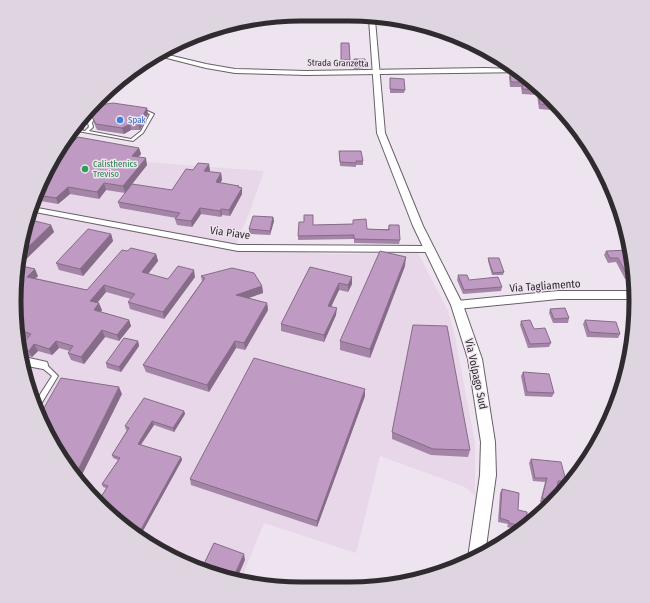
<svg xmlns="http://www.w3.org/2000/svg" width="650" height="603" font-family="'Fira Sans Condensed',sans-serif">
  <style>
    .built { fill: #e7d7e8 }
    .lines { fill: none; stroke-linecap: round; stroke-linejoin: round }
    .service-casing { stroke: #69606a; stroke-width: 2 }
    .minor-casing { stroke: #69606a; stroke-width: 2 }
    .tertiary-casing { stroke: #69606a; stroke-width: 2 }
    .secondary-casing { stroke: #69606a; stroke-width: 2 }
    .service { fill: #fff; fill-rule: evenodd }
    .minor { fill: #fff; fill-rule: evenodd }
    .tertiary { fill: #fff; fill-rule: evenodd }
    .secondary { fill: #fff; fill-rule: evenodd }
    .wall { fill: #a484a7 }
    .shaded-wall { fill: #866c88 }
    .building { fill: #bf9ac2; stroke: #866c88 }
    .shop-dot { fill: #3f7fe0; stroke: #eee4ef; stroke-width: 1.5 }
    .leisure-dot { fill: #2e9e5b; stroke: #eee4ef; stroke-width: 1.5 }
    .labels { text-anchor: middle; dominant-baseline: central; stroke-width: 3; stroke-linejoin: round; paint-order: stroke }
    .far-street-label { font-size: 9px; fill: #2f2b2f; stroke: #eee4ef }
    .far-shop-label { font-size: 9px; fill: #366cbe; stroke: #eee4ef; text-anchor: start }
    .far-leisure-label { font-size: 9px; fill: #27864d; stroke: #eee4ef; text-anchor: start }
    .street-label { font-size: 11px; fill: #2f2b2f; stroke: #eee4ef }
    .rim { fill: none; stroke: #2f2b2f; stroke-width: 5 }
  </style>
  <rect width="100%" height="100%" fill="#eee4ef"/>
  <polygon class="built" points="59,149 147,162 264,171 251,208 234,250 302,250 311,253 336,254 418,253 448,311 454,332 475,443 475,496 465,487 380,456 356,553 264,523 240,582 192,567 142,540 98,505 62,461 29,394 16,339 15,282 24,227 52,158"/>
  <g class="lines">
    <defs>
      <g id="service">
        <polygon points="141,109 143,109 154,114 143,133 133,141 72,130 74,129 85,131 89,127 88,123 92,116 97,112 99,113 95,117 92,123 93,127 89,131 131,139 141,131 150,114 141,111"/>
        <polygon points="41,363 45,363 58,376 38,409 37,409 34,404 52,376 41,367 40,365"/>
      </g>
      <g id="minor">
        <polygon points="160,53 206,64 235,69 306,71 484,68 516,69 522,72 306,75 235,73 206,68 155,55"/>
        <polygon points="32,207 238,245 429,246 434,249 429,252 238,251 30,211"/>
        <polygon points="558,291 634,291 635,299 558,299 457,309 452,305 457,301"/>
        <polygon points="20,356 47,362 48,365 47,368 43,369 22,365"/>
      </g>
      <polygon id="tertiary" points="369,19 375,20 385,133 423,226 463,305 482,359 495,442 496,475 485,554 469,561 468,558 480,475 481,442 468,359 451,305 413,226 377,133"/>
      <g id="secondary">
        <polygon points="160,52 160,56 103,101 97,101 128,72"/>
        <polygon points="81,118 84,121 83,129 70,133"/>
      </g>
    </defs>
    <use href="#service" class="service-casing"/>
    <use href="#minor" class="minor-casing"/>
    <use href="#tertiary" class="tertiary-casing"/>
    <use href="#secondary" class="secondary-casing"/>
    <use href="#service" class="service"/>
    <use href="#minor" class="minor"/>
    <use href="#tertiary" class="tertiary"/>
    <use href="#secondary" class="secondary"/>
  </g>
  <g class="wall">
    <polygon points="341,43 349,43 350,62 341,62"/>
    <polygon points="354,59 365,59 365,68 354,69"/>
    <polygon points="510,72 523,73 563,111 539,109 537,95 522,94 521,87 510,87 509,77"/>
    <polygon points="390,78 405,90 404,93 390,93"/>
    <polygon points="147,108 148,114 140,130 131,130 124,134 97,130 94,123 92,117"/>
    <polygon points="139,148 141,154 138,157 147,165 125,193 106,190 99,199 70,194 58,204 35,200 52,158 63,152"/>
    <polygon points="339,151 363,161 363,165 356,165 356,167 340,166"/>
    <polygon points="193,170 210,170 209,172 221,173 222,180 220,183 242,188 242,194 230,216 222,215 221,217 201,214 192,227 177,225 175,219 176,218 120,208 118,202 172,190"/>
    <polygon points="273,217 274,221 270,235 249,234 249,229"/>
    <polygon points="353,220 367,229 388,229 389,225 400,240 399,244 354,243 354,239 298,240 298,236 304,222 313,225 353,224"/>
    <polygon points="51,225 54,232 20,265 38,276 35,278 87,290 127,251 156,254 158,261 148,274 168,279 195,277 164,319 130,309 128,302 131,299 106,292 97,303 102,310 101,312 129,320 131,326 119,341 105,337 84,364 71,360 68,353 70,351 59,348 52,355 38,351 32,357 22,355 19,348 27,338 16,335 15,282 24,227"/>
    <polygon points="111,234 113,241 83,276 59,270 56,263"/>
    <polygon points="606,251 634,264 634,279 625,279 616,262 608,263 604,255"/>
    <polygon points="488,258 504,272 503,275 492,275 488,261"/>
    <polygon points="405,266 370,358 340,350 340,341"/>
    <polygon points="310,267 352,277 352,284 348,292 339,290 331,307 336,315 324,342 281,331 281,324"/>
    <polygon points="458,275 469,280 502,287 501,291 463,294 457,280"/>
    <polygon points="201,276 262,286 263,293 248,298 267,303 268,310 245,350 236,348 209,392 146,372 143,365 202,281"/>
    <polygon points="550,309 569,318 568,323 553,323 549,313"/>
    <polygon points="585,320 620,334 618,338 587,337 583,324"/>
    <polygon points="521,321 534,329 551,343 549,347 528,348 520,325"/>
    <polygon points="138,341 139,346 121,372 107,368 106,363"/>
    <polygon points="523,372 554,393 552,397 525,396 521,376"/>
    <polygon points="365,396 317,527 191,485 190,479"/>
    <polygon points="184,411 185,414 174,432 154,425 141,445 181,457 182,460 139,538 98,505 106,488 103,487 102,484 118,460 113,458 112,455 127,430 126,430 125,426"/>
    <polygon points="392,432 470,450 468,457 431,455 392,439"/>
    <polygon points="531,459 566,481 564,485 558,485 556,498 550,505 540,502 545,482 533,481 529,463"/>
    <polygon points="580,467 582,467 579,473 578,471"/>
    <polygon points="502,489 527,526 520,530 507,527 508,524 498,522 500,493"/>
  </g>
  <g class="shaded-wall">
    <polygon points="147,108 148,114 140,130 138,124"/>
    <polygon points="130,124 131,130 124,134 122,128"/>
    <polygon points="139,148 141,154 134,162 132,156"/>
    <polygon points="146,158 147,165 125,193 123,186"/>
    <polygon points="209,164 210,170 205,177 204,171"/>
    <polygon points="221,173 222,180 217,188 216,182"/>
    <polygon points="104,183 106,190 99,199 97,192"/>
    <polygon points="239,186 240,191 242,188 242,194 230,216 229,210"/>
    <polygon points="68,187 70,194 58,204 56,198"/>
    <polygon points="200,208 201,214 192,227 191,221"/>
    <polygon points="221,209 222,215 221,217 220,211"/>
    <polygon points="273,217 274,221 270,235 270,231"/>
    <polygon points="51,225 54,232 17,268 19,256"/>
    <polygon points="111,234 113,241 83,276 80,269"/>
    <polygon points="156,254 158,261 144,279 142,272"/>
    <polygon points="406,257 405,266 370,358 370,349"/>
    <polygon points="35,269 38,276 31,283 27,277"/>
    <polygon points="194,270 195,277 164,319 163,312"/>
    <polygon points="352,277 352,284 348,292 348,285"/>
    <polygon points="339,283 339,290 328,313 328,306"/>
    <polygon points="104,285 106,292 93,308 90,301"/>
    <polygon points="262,286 263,293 237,302 236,295"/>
    <polygon points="99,303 102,310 97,316 94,310"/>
    <polygon points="267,303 268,310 245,350 244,343"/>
    <polygon points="337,308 336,315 324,342 324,335"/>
    <polygon points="129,320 131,326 119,341 117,335"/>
    <polygon points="102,330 105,337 84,364 81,357"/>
    <polygon points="56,341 59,348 52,355 49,349"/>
    <polygon points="138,341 139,346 121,372 119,367"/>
    <polygon points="235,341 236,348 209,392 207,385"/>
    <polygon points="34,344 38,351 32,357 29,351"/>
    <polygon points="29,371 33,377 27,386 25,376"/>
    <polygon points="119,387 122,394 79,481 75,476"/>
    <polygon points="365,389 365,396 317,527 317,521"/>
    <polygon points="184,411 185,414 174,432 173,428"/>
    <polygon points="152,421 154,425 139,447 138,444"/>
    <polygon points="181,457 182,460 139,538 138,535"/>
    <polygon points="244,554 245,560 236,581 232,580"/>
  </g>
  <g class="building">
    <polygon points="341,43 349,43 350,60 341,60"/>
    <polygon points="354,59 365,59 365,66 354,67"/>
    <polygon points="510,72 523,73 557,105 540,104 538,90 523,89 522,82 511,82"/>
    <polygon points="390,78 404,79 405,90 390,89"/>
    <polygon points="113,103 147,108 138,124 130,124 122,128 96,124 92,117 96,111 106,104"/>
    <polygon points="78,137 139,148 132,156 146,158 123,186 104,183 97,192 68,187 56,198 37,195 52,158 57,151 63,152"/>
    <polygon points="339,151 361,151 363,161 356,161 356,163 340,162"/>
    <polygon points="198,163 209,164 204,171 221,173 216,182 239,186 238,187 242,188 229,210 221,209 220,211 200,208 191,221 175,219 180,213 118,202 132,184 172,190 186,169 193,170"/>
    <polygon points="304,215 313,215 313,225 353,224 353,220 366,219 367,229 389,230 389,225 399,225 400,240 354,239 354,235 298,236 299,222 304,222"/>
    <polygon points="253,216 273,217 270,231 249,229"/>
    <polygon points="31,220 51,225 19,256 24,227"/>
    <polygon points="88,229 111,234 80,269 56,263"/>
    <polygon points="131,248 156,254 142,272 168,279 178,266 194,270 163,312 128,302 135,294 104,285 90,301 99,303 94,310 129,320 117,335 102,330 81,357 68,353 73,346 56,341 49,349 34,344 29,351 19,348 31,334 16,329 15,282 18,265 35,269 27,277 87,290 122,250 127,251"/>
    <polygon points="630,250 634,264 634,274 627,275 618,258 610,258 606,251"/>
    <polygon points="380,251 406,257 370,349 340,341"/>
    <polygon points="488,258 499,258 504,272 493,273"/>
    <polygon points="310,267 352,277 348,285 339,283 328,306 337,308 324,335 281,324"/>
    <polygon points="232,268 254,273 262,286 236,295 267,303 244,343 235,341 207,385 143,365 205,278 201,276"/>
    <polygon points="458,275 467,275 469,280 498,277 502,287 464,290"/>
    <polygon points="565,308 569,318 554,319 550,309"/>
    <polygon points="530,320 534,329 545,328 551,343 530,344 521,321"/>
    <polygon points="585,320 616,322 620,334 589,332"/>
    <polygon points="413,325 447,326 470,450 433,449 392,432"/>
    <polygon points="124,338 138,341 119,367 106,363"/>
    <polygon points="254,358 365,389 317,521 190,479"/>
    <polygon points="24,370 29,371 25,376"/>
    <polygon points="523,372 549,374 554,393 527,392"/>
    <polygon points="61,378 119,387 75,476 62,461 40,415"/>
    <polygon points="144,398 184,411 173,428 152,421 138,444 181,457 138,535 132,533 97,503 108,486 102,484 120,458 112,455 129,428 125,426"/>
    <polygon points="531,459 561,462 566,481 558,481 556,498 553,502 542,498 547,478 535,478"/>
    <polygon points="502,489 519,493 518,510 527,512 527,526 525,527 509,523 509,521 500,518"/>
    <polygon points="214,543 244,554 232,580 201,570"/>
  </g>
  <circle class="shop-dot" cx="120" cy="120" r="4"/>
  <circle class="leisure-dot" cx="85" cy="169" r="4"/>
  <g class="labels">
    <g class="far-street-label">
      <text transform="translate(338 63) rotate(1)">Strada Granzetta</text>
    </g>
    <g class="far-shop-label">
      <text x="128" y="120">Spak</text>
    </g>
    <g class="far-leisure-label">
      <text x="93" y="164">Calisthenics<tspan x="93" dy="10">Treviso</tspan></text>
    </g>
    <g class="street-label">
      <text transform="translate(230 233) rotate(8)">Via Piave</text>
      <text transform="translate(545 286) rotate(-4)">Via Tagliamento</text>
      <text transform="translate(476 374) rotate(78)">Via Volpago Sud</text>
    </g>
  </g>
  <path d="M0 0H650V603H0ZM301 21H349A280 280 0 0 1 629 301V302A280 280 0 0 1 349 582H301A280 280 0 0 1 21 302V301A280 280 0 0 1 301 21Z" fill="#dfd5e0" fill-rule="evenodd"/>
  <path class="rim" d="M301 21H349A280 280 0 0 1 629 301V302A280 280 0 0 1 349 582H301A280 280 0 0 1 21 302V301A280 280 0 0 1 301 21Z"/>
</svg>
